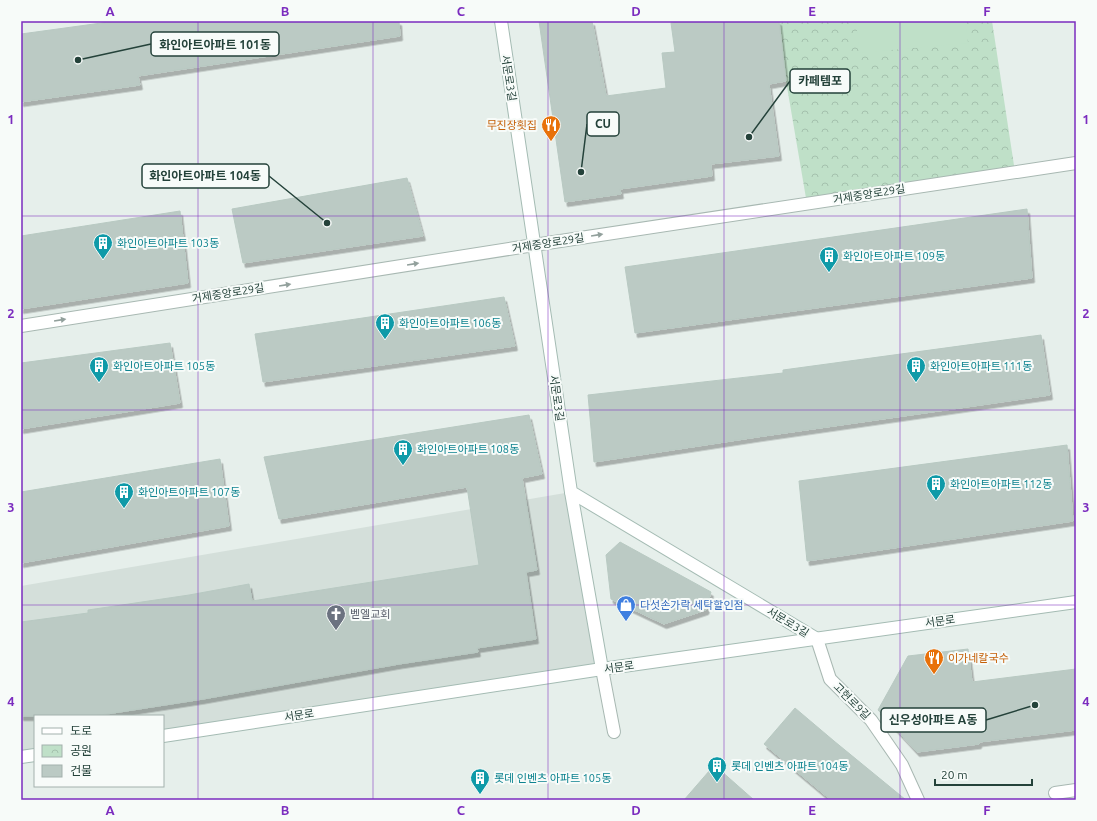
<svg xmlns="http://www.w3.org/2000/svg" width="1097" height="821" font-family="Ubuntu,'Noto Sans KR',sans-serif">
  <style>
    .built { fill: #d4dfda }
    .park { fill: url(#park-crowns) }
    .garden { fill: #bfe0c8 }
    .building { fill: #bbcac4; stroke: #b8c9c2; filter: url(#shadow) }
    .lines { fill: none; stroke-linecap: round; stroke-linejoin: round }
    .street-casing { stroke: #a8b8b2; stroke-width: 14 }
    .secondary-casing { stroke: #a4bbb3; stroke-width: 14 }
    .street { stroke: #fff; stroke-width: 12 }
    .secondary { stroke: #fff; stroke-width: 12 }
    .oneway { fill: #92a09c }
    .grid { fill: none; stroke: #7b2cbf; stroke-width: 1; stroke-opacity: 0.55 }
    .labels { text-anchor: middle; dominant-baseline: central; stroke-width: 4; stroke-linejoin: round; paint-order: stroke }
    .street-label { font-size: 11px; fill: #24423a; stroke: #f7fbf9 }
    .food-label { font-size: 11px; fill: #c56008; stroke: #f7fbf9; text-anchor: end }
    .culture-label { font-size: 11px; fill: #0d838f; stroke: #f7fbf9; text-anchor: start }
    .shop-label { font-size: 11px; fill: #366cbe; stroke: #f7fbf9; text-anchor: start }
    .worship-label { font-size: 11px; fill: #5b616d; stroke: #f7fbf9; text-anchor: start }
    .leader { fill: none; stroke: #24423a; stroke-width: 1.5 }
    .callout-dot { fill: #24423a; stroke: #f7fbf9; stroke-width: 1.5 }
    .callout { fill: #f7fbf9; stroke: #24423a; stroke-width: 1.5 }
    .callout-label { font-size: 12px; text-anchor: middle; font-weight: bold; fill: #24423a }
    .neatline { fill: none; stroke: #7b2cbf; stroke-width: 1.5 }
    .grid-label { font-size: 13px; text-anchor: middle; font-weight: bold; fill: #7b2cbf }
  </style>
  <defs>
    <pattern id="park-crowns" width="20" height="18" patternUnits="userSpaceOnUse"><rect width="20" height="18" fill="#bfe0c8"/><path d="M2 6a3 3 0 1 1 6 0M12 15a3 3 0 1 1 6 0" fill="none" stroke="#a4c1ad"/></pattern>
    <filter id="shadow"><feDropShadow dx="2.5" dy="4.5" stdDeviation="0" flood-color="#0004"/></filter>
  </defs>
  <rect width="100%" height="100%" fill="#e6efeb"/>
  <polygon class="built" points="571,492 602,669 163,736 163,716 35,716 35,755 21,757 21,586"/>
  <polygon class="park" points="778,21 992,21 1015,172 807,204 786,81"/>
  <polygon class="garden" points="856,21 966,21 968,43 859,53"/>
  <g class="building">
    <polygon points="116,21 399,21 400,36 138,76 140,85 21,102 21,34"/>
    <polygon points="539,21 592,21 606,96 666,88 662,53 675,52 671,23 688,21 779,21 786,81 769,84 779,156 711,164 712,176 620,189 621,194 565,202"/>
    <polygon points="407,178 423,236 243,263 232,209"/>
    <polygon points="1027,209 1032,278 635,333 625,267"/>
    <polygon points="180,211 188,283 21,309 21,236"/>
    <polygon points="504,297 515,346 263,382 255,334"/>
    <polygon points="1041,335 1050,395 757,437 594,462 588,395 783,373 783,370"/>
    <polygon points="170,343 180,403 21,429 21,363"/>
    <polygon points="529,415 542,474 522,478 537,570 526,572 536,639 477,648 478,652 399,664 203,699 94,716 21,716 21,622 88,613 88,610 189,595 249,584 252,601 479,565 467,487 279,519 264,457"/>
    <polygon points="1067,445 1073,521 807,561 799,481"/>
    <polygon points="220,459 229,526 21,563 21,492"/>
    <polygon points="620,542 711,592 706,610 664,624 611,599 606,555"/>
    <polygon points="968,649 972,682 1076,669 1076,730 979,742 979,744 917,752 878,710 908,656"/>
    <polygon points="795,708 834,741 906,800 831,800 764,744"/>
    <polygon points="710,770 720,770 754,800 684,800"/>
  </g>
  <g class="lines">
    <defs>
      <g id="street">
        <polyline points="21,326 534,245 1076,163"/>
        <polyline points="817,639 830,679 871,720 902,765 918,800"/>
        <polyline points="602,669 614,732"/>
        <polyline points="1055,793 1076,790"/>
      </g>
      <g id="secondary">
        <polyline points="501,21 571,492 817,639"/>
        <polyline points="571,492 602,669"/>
        <polyline points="163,736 602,669 1076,602"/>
        <polyline points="21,757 35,755"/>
      </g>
    </defs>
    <use href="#street" class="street-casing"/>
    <use href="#secondary" class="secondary-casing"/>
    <use href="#street" class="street"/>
    <use href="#secondary" class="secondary"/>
  </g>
  <defs><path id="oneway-solid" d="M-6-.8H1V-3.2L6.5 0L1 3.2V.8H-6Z"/></defs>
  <g class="oneway">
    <use href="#oneway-solid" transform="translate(597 235) rotate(-9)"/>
    <use href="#oneway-solid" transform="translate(413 264) rotate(-9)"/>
    <use href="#oneway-solid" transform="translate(285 285) rotate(-9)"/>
    <use href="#oneway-solid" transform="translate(60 320) rotate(-9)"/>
  </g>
  <path class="grid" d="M 198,21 L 198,800M 373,21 L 373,800M 548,21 L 548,800M 724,21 L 724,800M 900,21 L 900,800M 21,216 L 1076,216M 21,410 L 1076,410M 21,605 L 1076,605"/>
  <defs>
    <symbol id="restaurant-pin" viewBox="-11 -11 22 30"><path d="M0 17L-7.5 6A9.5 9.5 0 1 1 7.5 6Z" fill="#e8710a" stroke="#f7fbf9"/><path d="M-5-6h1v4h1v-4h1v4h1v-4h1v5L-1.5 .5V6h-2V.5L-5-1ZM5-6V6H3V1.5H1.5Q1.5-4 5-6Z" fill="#fff"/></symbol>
    <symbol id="building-pin" viewBox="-11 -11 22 30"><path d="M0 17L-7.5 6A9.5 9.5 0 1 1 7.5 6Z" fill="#0f9aa8" stroke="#f7fbf9"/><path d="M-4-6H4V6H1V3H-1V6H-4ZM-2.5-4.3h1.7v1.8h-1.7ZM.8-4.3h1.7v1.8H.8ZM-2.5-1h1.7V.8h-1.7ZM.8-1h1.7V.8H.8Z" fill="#fff"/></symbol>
    <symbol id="shop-pin" viewBox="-11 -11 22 30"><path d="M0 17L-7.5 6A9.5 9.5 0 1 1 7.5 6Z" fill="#3f7fe0" stroke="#f7fbf9"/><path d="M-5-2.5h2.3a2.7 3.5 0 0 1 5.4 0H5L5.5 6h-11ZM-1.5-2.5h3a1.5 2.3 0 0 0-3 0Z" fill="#fff"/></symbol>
    <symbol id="church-pin" viewBox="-11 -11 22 30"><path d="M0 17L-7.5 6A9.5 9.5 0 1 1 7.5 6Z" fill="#6b7280" stroke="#f7fbf9"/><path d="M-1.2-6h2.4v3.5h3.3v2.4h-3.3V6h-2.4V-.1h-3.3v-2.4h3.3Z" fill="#fff"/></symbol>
  </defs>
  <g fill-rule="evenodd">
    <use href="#restaurant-pin" x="540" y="114" width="22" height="30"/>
    <use href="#building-pin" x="92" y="232" width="22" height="30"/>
    <use href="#building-pin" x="818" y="245" width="22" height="30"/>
    <use href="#building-pin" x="374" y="312" width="22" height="30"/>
    <use href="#building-pin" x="88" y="355" width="22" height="30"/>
    <use href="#building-pin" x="905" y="355" width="22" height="30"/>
    <use href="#building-pin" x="392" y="438" width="22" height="30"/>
    <use href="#building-pin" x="925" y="473" width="22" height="30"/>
    <use href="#building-pin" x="113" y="481" width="22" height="30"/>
    <use href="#shop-pin" x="615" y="594" width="22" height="30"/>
    <use href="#church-pin" x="325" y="603" width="22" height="30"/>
    <use href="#restaurant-pin" x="923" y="647" width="22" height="30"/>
    <use href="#building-pin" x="706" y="755" width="22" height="30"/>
    <use href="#building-pin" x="469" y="767" width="22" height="30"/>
  </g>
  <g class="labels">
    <g class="street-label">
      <text transform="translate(509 78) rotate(81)">서문로3길</text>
      <text transform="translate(869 194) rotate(-9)">거제중앙로29길</text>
      <text transform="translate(548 243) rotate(-9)">거제중앙로29길</text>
      <text transform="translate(228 293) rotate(-9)">거제중앙로29길</text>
      <text transform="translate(557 398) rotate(82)">서문로3길</text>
      <text transform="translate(940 621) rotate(-8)">서문로</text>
      <text transform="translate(788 622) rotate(31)">서문로3길</text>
      <text transform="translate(619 667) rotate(-8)">서문로</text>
      <text transform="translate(852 701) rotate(45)">고현로9길</text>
      <text transform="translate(299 715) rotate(-9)">서문로</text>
    </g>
    <g class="food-label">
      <text x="537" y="125">무진장횟집</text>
      <text x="948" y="658" text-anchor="start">이가네칼국수</text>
    </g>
    <g class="culture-label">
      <text x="117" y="243">화인아트아파트 103동</text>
      <text x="843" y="256">화인아트아파트 109동</text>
      <text x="399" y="323">화인아트아파트 106동</text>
      <text x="113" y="366">화인아트아파트 105동</text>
      <text x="930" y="366">화인아트아파트 111동</text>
      <text x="417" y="449">화인아트아파트 108동</text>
      <text x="950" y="484">화인아트아파트 112동</text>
      <text x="138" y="492">화인아트아파트 107동</text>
      <text x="731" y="766">롯데 인벤츠 아파트 104동</text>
      <text x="494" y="778">롯데 인벤츠 아파트 105동</text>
    </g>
    <g class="shop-label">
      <text x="640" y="605">다섯손가락 세탁할인점</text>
    </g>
    <g class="worship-label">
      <text x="350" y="614">벧엘교회</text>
    </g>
  </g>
  <path class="leader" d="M78 60L151 44M749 137L790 81M581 172L587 124M327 223L269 176M1035 705L986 720"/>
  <g class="callout-dot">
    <circle cx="78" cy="60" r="4"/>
    <circle cx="749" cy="137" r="4"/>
    <circle cx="581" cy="172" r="4"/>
    <circle cx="327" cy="223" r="4"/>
    <circle cx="1035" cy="705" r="4"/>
  </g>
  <g class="callout">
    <rect x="151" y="32" width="128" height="24" rx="4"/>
    <rect x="790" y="69" width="60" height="24" rx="4"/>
    <rect x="587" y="112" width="32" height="24" rx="4"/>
    <rect x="142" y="164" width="127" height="24" rx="4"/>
    <rect x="881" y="708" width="105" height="24" rx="4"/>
  </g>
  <g class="callout-label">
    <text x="215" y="49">화인아트아파트 101동</text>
    <text x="820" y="85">카페템포</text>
    <text x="603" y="128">CU</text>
    <text x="205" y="180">화인아트아파트 104동</text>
    <text x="933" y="724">신우성아파트 A동</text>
  </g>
  <rect width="1097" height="821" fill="none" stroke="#f7fbf9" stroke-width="44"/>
  <rect x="34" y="715" width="130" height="72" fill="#f7fbf9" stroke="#a3b1ad"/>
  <rect x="42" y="728" width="20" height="6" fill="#ffffff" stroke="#a3b1ad"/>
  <text x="70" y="735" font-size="12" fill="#24423a">도로</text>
  <rect x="42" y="745" width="20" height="12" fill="url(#park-crowns)" stroke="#a3b1ad"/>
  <text x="70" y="755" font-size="12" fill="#24423a">공원</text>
  <rect x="42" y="765" width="20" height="12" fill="#bbcac4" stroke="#a3b1ad"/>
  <text x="70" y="775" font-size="12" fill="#24423a">건물</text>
  <path d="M935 779v6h97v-6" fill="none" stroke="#24423a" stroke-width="2"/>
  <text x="941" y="779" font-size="12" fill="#24423a" stroke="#f7fbf9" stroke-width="3" paint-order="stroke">20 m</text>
  <rect x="22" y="22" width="1053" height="777" class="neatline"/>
  <g class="grid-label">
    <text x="110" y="16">A</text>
    <text x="285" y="16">B</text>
    <text x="461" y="16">C</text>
    <text x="636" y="16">D</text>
    <text x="812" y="16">E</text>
    <text x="987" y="16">F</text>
    <text x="11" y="124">1</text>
    <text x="1086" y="124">1</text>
    <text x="11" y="318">2</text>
    <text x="1086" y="318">2</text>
    <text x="11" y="512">3</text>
    <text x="1086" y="512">3</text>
    <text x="11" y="706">4</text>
    <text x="1086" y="706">4</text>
    <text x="110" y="815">A</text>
    <text x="285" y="815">B</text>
    <text x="461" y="815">C</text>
    <text x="636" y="815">D</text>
    <text x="812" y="815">E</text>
    <text x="987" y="815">F</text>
  </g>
</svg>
